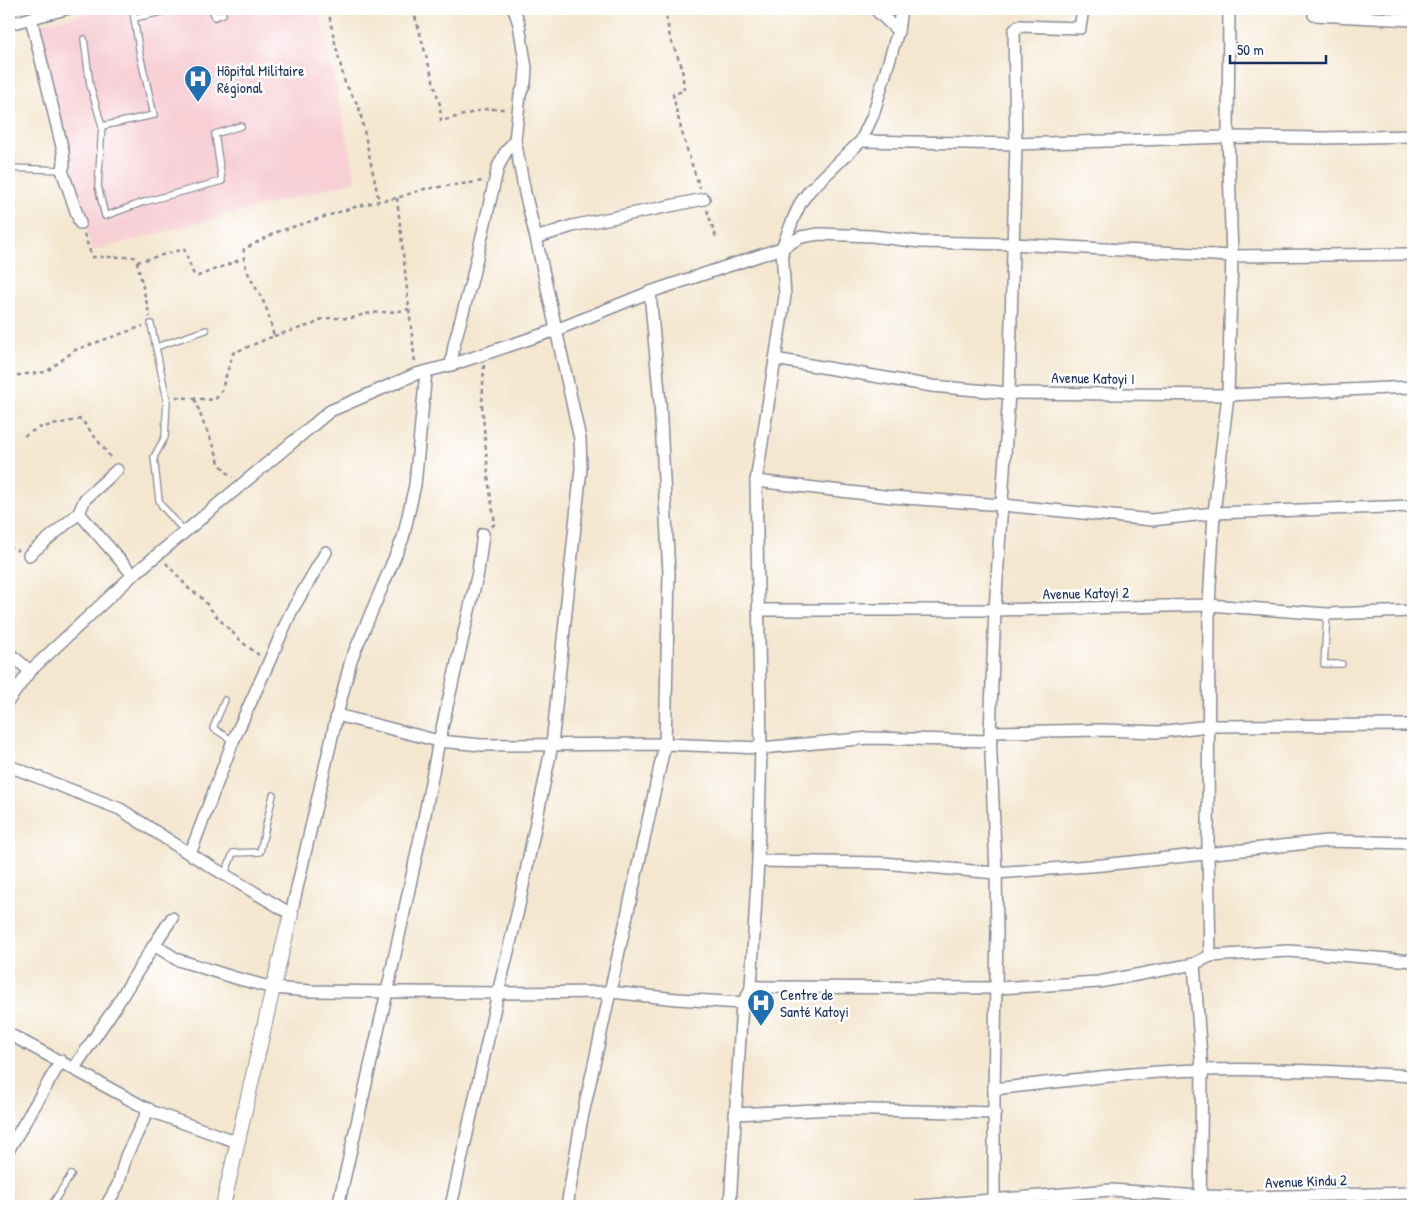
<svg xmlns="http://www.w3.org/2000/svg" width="1422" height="1215" font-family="'Patrick Hand',sans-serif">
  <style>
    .built { fill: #f7cfd5 }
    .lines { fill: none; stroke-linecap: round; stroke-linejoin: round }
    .service-casing { stroke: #888a96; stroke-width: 8 }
    .minor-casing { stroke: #888a96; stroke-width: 14 }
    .tertiary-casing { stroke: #888a96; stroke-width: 16 }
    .path { stroke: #888a96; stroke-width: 2.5; stroke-dasharray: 4 4; stroke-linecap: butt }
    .service { stroke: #fff; stroke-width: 5.5 }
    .minor { stroke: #fff; stroke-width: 11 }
    .tertiary { stroke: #fff; stroke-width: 14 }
    .labels { text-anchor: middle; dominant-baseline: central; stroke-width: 5; stroke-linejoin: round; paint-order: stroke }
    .poi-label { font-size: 15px; fill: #1b2f5e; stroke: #fff; text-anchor: start }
    .street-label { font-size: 15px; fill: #1b2f5e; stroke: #fff }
  </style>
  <rect width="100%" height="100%" fill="#fff"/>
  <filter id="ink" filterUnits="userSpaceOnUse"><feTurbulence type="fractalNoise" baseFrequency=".02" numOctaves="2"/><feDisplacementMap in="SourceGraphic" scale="10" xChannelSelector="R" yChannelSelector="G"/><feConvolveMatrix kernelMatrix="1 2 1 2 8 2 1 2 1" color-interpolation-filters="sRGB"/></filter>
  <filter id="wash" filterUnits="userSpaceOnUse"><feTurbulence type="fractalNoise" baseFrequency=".0096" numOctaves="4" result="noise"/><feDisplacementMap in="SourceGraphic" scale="20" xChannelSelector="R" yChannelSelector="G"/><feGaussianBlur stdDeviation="1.12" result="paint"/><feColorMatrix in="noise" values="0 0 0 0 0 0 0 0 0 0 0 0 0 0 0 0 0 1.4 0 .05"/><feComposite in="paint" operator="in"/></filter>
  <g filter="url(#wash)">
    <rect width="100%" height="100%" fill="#f4e6cf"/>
    <polygon class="built" points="106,9 319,9 356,181 92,251 39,24"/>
  </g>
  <g filter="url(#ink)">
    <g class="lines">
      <defs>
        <g id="service">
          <polyline points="132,9 134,18 175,9"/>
          <polyline points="212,9 215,17 223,14"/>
          <polyline points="84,39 90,85 102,126 154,115 140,55 134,18"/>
          <polyline points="102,126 98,186 105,216 144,202 222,181 215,134 241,126"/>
          <polyline points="9,168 62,170"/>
          <polyline points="151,324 167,400 165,437 154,457 159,500 162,506 186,533"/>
          <polyline points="156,347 206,330"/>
          <polyline points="1327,614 1324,664 1342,664"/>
          <polyline points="225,700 213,728 233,741"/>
          <polyline points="225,874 233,853 260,852 273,795"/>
          <polyline points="51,1206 71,1175"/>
        </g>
        <g id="minor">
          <polyline points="875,9 898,31"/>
          <polyline points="1314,15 1413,20"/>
          <polyline points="31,18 63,151 64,165 62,170 80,223"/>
          <polyline points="9,24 66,9"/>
          <polyline points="861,141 1016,144 1228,137 1324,138 1413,136"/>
          <polyline points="536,238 572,226 704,199"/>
          <polyline points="775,359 932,386 1009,393 1228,395 1413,387"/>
          <polyline points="451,365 454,345 472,279 498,167 505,153 515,140"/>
          <polyline points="756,481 892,497 1003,505 1152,520 1214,513 1413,506"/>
          <polyline points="79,513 85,499 117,470"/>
          <polyline points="29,555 79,513 133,575"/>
          <polyline points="759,610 995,610 1209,605 1327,614 1413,611"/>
          <polyline points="9,653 30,671"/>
          <polyline points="9,700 30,671 133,575 330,411 416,374 451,365 556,330 650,292 782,248 801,237 819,234 872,236 920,242 1013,244 1232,256 1413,254"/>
          <polyline points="337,715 439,741 481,745 665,744 761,748 870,738 991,741"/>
          <polyline points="990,732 1102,730 1159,732 1208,726 1413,725"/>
          <polyline points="9,766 120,809 190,854 291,914 337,715 351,660 403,538 415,485 426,372"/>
          <polyline points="190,854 233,741 269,662 291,612 326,552"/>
          <polyline points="758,861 883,863 996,873 1102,865 1327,841 1413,843"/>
          <polyline points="154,945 178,960 188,963 232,977 273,988 310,991 498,993 611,992 677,999 742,1003"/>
          <polyline points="1210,956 1208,855 1209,605 1214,513 1228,395 1232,256 1228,137 1229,9"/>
          <polyline points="1194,964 1202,1070 1200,1206"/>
          <polyline points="751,987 997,988 1099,982 1194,964 1210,956 1289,951 1413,961"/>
          <polyline points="9,1034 153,1112 237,1142"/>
          <polyline points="74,1068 114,1009 154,945 172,918"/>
          <path d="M 994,1089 C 1063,1081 1132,1072 1201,1070 C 1272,1068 1343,1072 1413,1076"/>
          <polyline points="735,1114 833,1109 995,1113"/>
          <polyline points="9,1149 61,1061"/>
          <polyline points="9,1203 14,1206"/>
          <polyline points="106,1206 118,1185 126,1156 149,1109"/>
          <polyline points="338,1206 387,992 423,824 439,741 478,572 483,534"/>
          <polyline points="451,1206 498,993 518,910 552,745 581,468 580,439 536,238 525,193 515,140 520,95 525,83 526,68 519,24 514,9"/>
          <polyline points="567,1206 581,1123 665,744 669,574 660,403 650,292"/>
          <polyline points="730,1206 742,1003 748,995 751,987 758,861 761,748 756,481 785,296 782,248 794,217 801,202 810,190 861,141 873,115 898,31 901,9"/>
          <polyline points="919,1206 1111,1190 1200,1196 1245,1197 1413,1193"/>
          <polyline points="994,1206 994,1089 997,931 996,873 990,732 995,610 1009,393 1016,144 1014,31 1019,26 1080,28 1083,9"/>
        </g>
        <polyline id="tertiary" points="223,1206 273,988 291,914"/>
      </defs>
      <use href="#service" class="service-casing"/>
      <use href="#minor" class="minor-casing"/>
      <use href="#tertiary" class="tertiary-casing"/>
      <g class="path">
        <polyline points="328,9 335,43 345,83 359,107 379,201"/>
        <polyline points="413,9 440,105 441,121 486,109 507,109"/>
        <path d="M 665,9 L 670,38 L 682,67 L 684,91 L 673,94 C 679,126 689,157 700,188"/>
        <polyline points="397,198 415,363"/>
        <polyline points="707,210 717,240"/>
        <polyline points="84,234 92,257 134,257 136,258 150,317"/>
        <polyline points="137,262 184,249 194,275 198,276 242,259"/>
        <path d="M 274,336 L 314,324 C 322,315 339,319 349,318 C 354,318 360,315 365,314 C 380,311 394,313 409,309"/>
        <polyline points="484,365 482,405 489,485 495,524 491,527"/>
        <polyline points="9,376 46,372 75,350 143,326"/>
        <path d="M 176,397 L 215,400 L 221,392 L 233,353 L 274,336 C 271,326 269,313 264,303 C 256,285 241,269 244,249 L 277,232 L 355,207 L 379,201 L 397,198 L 424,189 L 484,181"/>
        <polyline points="195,399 203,422 215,449 219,463 232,478"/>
        <polyline points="24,436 38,428 81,419 112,459"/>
        <polyline points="9,545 18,551"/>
        <polyline points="166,563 191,591 199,595 219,619 243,643 259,655"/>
      </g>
      <use href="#service" class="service"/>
      <use href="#minor" class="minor"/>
      <use href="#tertiary" class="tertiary"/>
    </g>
  </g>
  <defs>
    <symbol id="hospital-pin" viewBox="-11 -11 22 30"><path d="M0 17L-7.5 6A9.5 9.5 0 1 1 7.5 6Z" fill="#1f6fb2" stroke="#fff"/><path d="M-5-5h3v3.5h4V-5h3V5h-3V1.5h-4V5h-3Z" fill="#fff"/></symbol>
  </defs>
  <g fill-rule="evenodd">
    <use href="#hospital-pin" x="182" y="63" width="32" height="43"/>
    <use href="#hospital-pin" x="745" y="987" width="32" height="43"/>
  </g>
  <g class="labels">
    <g class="poi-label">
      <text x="217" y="70">Hôpital Militaire<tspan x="217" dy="17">Régional</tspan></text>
      <text x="780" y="994">Centre de<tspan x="780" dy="17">Santé Katoyi</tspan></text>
    </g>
    <g class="street-label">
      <text transform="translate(1093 378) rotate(1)">Avenue Katoyi I</text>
      <text transform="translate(1086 593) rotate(-1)">Avenue Katoyi 2</text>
      <text transform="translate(1306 1181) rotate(-2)">Avenue Kindu 2</text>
    </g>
  </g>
  <rect width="1422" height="1215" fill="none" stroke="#fff" stroke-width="30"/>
  <path d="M1230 55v8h96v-8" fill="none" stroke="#1b2f5e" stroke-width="2.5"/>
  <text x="1237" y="55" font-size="15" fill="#1b2f5e" stroke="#ffffff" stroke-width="4" paint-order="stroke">50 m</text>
</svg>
